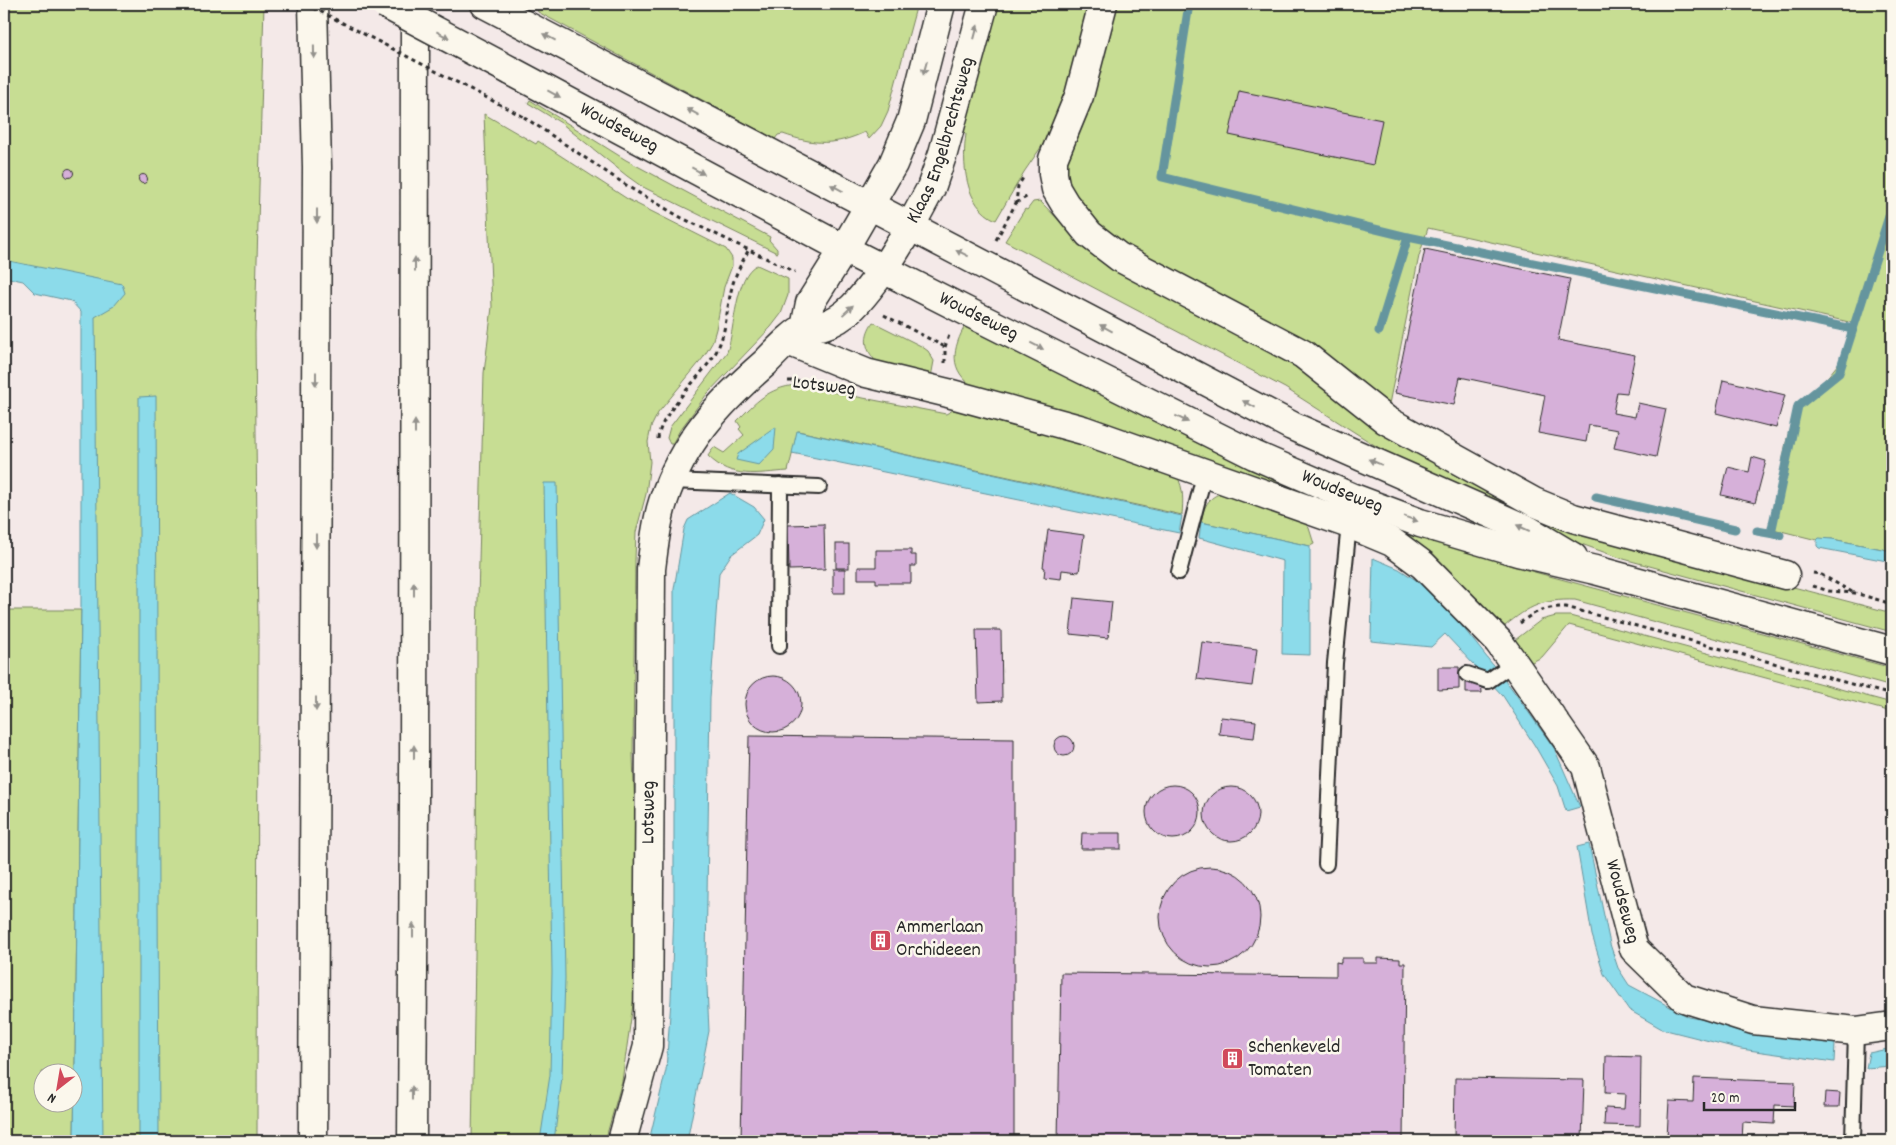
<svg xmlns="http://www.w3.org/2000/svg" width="1896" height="1145" font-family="Dekko,sans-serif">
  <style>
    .green { fill: #c7dd93; stroke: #79845f; fill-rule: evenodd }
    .water { fill: #8cdbea; stroke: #65959e }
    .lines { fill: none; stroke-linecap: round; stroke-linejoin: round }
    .stream { stroke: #65959e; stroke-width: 9 }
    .building { fill: #d6b0d9; stroke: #2b2b2b }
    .lane-casing { stroke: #2b2b2b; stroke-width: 18 }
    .street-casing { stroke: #2b2b2b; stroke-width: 31 }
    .secondary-casing { stroke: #2b2b2b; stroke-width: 31 }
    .primary-casing { stroke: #2b2b2b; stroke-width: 31 }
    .highway-casing { stroke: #2b2b2b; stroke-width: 31 }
    .path { stroke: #2b2b2b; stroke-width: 3; stroke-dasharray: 4 4; stroke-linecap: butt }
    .lane { stroke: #fbf7ec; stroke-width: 14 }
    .street { stroke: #fbf7ec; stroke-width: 28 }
    .secondary { stroke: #fbf7ec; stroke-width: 28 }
    .primary { stroke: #fbf7ec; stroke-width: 28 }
    .highway { stroke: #fbf7ec; stroke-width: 28 }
    .primary-bridge-casing { stroke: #2b2b2b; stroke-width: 31; stroke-linecap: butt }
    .path-bridge { stroke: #2b2b2b; stroke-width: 3; stroke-dasharray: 4 4; stroke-linecap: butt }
    .primary-bridge { stroke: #fbf7ec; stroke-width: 28 }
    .oneway { fill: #93918c }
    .labels { text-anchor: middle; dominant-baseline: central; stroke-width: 5; stroke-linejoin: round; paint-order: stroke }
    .street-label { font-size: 20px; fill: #2b2b2b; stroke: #fbf7ec }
    .poi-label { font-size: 20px; fill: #2b2b2b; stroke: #fbf7ec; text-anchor: start }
  </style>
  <rect width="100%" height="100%" fill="#f4e9e8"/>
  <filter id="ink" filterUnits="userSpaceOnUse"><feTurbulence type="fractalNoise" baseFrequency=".02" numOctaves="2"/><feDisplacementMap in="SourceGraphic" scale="10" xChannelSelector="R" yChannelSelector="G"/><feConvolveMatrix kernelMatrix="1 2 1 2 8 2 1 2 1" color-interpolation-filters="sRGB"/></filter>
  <g filter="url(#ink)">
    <g class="green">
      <polygon points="4,4 264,4 255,334 258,631 257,1141 84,1141 89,294 4,262"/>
      <path d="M 535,4 L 917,4 L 888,111 L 881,126 L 869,139 L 865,132 C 835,146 814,145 783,134 L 778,135 L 775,139 L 538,12 Z"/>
      <path d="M 995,4 L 1091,4 L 1062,108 L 1048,137 L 1024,172 L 996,220 C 964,206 962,162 966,134 L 961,133 Z"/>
      <path d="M 1114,4 L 1892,4 L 1892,551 L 1832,539 L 1817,540 L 1773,529 C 1779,495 1782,426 1803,400 C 1807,396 1813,392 1817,388 C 1835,370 1851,349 1858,324 L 1428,228 L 1419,256 L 1388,409 L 1118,239 C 1097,224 1075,206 1067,181 C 1065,173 1067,162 1068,153 Z"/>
      <polygon points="530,100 626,160 770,237 769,240 777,249 777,253 641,186 627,176 561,123 528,103"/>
      <polygon points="484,114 536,144 538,141 629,200 726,249 732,258 732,266 724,287 716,329 712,343 703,358 658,413 651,427 648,442 650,462 646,494 636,532 635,560 633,756 638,902 636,983 622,1081 605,1141 472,1141 476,894 477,637 484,373 492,307"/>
      <polygon points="1040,201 1083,245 1270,348 1313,376 1362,419 1377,429 1596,535 1892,613 1892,632 1620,558 1573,541 1387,453 1285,388 1005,241 1025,209 1027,210 1033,202"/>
      <path d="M 757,265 L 788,279 L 788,295 L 781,314 L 771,327 L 707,394 L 680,430 L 672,444 L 670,444 L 667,438 L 670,427 L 727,352 C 735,330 735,274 757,265 Z"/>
      <path d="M 873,322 L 921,346 L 928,351 L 934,361 L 931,377 L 872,362 L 874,359 C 864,347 864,335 873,322 Z"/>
      <path d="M 966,324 L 1397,527 L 1512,566 L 1892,668 L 1892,687 L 1575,600 C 1543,599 1529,606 1505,626 L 1500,628 L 1428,560 L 975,388 C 948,370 952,349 966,324 Z"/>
      <path d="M 796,385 L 946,414 L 957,408 L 1047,429 L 1177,476 C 1184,489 1183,501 1182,515 L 798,431 L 788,471 C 758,473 732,480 708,456 L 714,447 L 724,453 L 744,435 L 739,429 L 741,427 L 737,421 C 756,402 768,388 796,385 Z"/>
      <path d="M 1227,492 L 1302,520 L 1309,528 L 1314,544 L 1310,546 L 1201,522 C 1204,505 1209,495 1227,492 Z"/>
      <path d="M 4,610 L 81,610 L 74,1141 L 4,1141 ZM 42,1072 L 72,1072 L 72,1102 L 42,1102 Z"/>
      <polygon points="1556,616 1570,616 1892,703 1892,712 1569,625 1542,657 1526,665 1515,640 1541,620"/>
    </g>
    <g class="water">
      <polygon points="4,260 122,284 125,293 114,306 95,317 103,1141 74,1141 81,610 81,312 71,301 35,293 23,281 4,277"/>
      <polygon points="156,396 159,1141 139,1141 139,397"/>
      <polygon points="776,427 774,449 759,465 736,460 738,454"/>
      <polygon points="797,431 1182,516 1179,533 792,453"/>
      <polygon points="544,483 557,483 565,978 562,1077 554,1141 540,1141 550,1075 552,972"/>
      <polygon points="730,493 754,507 764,519 757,535 731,555 719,573 710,698 706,964 709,1031 687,1141 649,1141 666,1070 671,1000 674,908 674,589 684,529 688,520"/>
      <polygon points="1201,522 1310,546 1310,655 1282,654 1283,561 1199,538"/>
      <polygon points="1819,538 1832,539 1892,551 1892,562 1819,548 1817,546 1817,540"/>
      <polygon points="1373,558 1399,569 1422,584 1450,611 1512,689 1554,748 1580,807 1566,811 1558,786 1535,746 1503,696 1445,634 1431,647 1371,641"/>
      <polygon points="1589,844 1610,944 1618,968 1629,985 1689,1017 1835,1044 1834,1062 1741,1049 1662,1029 1629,1010 1604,974 1592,935 1577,847"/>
      <polygon points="1892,1048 1892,1066 1866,1068 1869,1053"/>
    </g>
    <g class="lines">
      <g class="stream">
        <polyline points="1189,4 1162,177 1408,237 1853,329"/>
        <polyline points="1379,331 1408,237"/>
        <polyline points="1596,497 1735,529"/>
        <polyline points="1757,531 1780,535"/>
        <polyline points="1771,533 1798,406 1839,373 1892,207"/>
      </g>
    </g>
    <g class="building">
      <polygon points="1239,91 1382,120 1373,165 1229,135"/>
      <circle cx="69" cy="173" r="4.5"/>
      <circle cx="143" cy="179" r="4.5"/>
      <polygon points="1425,249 1570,279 1558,340 1635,355 1627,393 1617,392 1613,413 1635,417 1638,403 1666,409 1656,457 1614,448 1618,430 1589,425 1586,442 1538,433 1545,395 1460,377 1454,405 1395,393"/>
      <polygon points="1723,380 1785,395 1776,428 1716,413"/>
      <polygon points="1752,457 1766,461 1755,503 1721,495 1728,467 1749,472"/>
      <polygon points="824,524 825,569 789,570 788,525"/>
      <polygon points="1048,530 1084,535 1079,572 1062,570 1061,579 1044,577 1045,568 1043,567"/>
      <rect x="836" y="544" width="13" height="24"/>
      <polygon points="876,550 911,550 911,555 916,555 916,566 911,566 911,583 876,583 876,579 858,579 858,567 876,567"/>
      <rect x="833" y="569" width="12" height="24"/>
      <polygon points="1074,598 1112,602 1108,638 1070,634"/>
      <polygon points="976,630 1001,630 1002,701 978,702"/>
      <polygon points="1202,642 1257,649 1252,686 1197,679"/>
      <polygon points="1438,667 1459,667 1459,689 1438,690"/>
      <circle cx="773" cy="704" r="28"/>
      <polygon points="1466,679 1481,679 1482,693 1466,693"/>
      <polygon points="1221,717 1256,721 1254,738 1219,734"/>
      <polygon points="749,736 1014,739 1014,1141 741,1141"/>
      <circle cx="1064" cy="746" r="10"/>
      <circle cx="1173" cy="812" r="27"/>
      <circle cx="1231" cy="814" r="27"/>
      <polygon points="1082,833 1121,833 1121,849 1081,849"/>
      <circle cx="1210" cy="917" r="50"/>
      <polygon points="1341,958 1363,958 1363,963 1378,963 1378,958 1400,959 1400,963 1405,963 1403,1141 1058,1141 1061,973 1336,976 1336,962 1341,963"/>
      <polygon points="1606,1056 1641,1057 1640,1126 1604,1125 1605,1108 1624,1109 1625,1094 1605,1093"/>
      <polygon points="1455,1078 1584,1080 1582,1141 1454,1140"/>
      <polygon points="1694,1078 1795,1082 1794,1106 1775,1105 1774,1124 1743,1122 1742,1140 1667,1137 1669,1101 1693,1102"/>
      <polygon points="1825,1092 1840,1093 1839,1107 1824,1107"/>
      <polygon points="1667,1137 1764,1141 1667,1141"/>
    </g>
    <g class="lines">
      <defs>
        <g id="lane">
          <polyline points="671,481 819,487"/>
          <polyline points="1179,572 1205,472"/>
          <polyline points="779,646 780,485"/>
          <polyline points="1467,674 1488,681 1514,663"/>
          <polyline points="1326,864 1335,663 1349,524"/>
          <polyline points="1853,1141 1856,1031"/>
        </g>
        <g id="street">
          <polyline points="1103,4 1079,96 1053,159 1053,174 1056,189 1065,204 1089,234 1119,257 1303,354 1386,420 1534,502 1573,518 1785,575"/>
          <path id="s1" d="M 788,341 L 866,373 L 948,393 L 1083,430 L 1349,524 L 1392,542 L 1423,565 L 1498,641 L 1514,663 L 1586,767 L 1634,949 L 1684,998 L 1753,1020 L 1856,1031 L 1892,1026"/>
        </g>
        <g id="secondary">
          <polyline points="805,328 810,303 844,249"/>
          <path id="s2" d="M 622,1141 L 648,1046 L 651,569 C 654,546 656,523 663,502 C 683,441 718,404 765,363 C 774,354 794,332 805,328 C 810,326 818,327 824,325 C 850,318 868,289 884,269"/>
        </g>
        <g id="primary">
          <polyline points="485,4 1292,426 1528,530 1573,557"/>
          <path id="s3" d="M 511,71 L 844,249 L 962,309 L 1254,455 L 1351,497 L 1420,523 L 1518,552 L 1595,570 L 1892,651"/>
          <polyline points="844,249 893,164 911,121 941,4"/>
          <path id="s4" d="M 884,269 L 910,227 L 931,188 L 943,153 L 984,4"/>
        </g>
        <g id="highway">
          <polyline points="313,4 317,167 313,1141"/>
          <polyline points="412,1141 414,800 415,4"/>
        </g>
      </defs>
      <use href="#lane" class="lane-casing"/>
      <use href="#street" class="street-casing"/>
      <use href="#secondary" class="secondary-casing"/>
      <use href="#primary" class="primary-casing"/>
      <use href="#highway" class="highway-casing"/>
      <g class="path">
        <polyline points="524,117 632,189 682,218 795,272"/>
        <polyline points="1016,203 1028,196"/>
        <polyline points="996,240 1016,203 1018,186 1023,178"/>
        <polyline points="884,315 945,347"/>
        <polyline points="945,363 945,347 949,335"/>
        <polyline points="788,381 802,381"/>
        <path d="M 658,439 C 660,413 701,377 715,354 C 727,333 726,310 732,287 C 735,274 743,261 749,249"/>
        <polyline points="1813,573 1820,574 1852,592"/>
        <polyline points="1813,586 1829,591 1855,593 1892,604"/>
        <path d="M 1520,623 C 1537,610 1546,607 1566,607 L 1892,695"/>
      </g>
      <use href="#lane" class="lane"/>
      <use href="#street" class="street"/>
      <use href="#secondary" class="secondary"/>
      <use href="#primary" class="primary"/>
      <use href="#highway" class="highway"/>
      <defs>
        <polyline id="primary-bridge" points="385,4 511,71"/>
      </defs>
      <use href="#primary-bridge" class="primary-bridge-casing"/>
      <polyline class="path-bridge" points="306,4 524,117"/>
      <use href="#primary-bridge" class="primary-bridge"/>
    </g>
    <defs><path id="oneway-solid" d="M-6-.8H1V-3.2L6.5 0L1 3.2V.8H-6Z" transform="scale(1.25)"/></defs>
    <g class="oneway">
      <use href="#oneway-solid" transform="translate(976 32) rotate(-75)"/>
      <use href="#oneway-solid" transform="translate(443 35) rotate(28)"/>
      <use href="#oneway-solid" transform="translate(549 37) rotate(-152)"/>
      <use href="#oneway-solid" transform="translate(314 52) rotate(89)"/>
      <use href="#oneway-solid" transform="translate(925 68) rotate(105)"/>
      <use href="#oneway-solid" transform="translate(554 94) rotate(28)"/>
      <use href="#oneway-solid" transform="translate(693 112) rotate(-152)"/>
      <use href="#oneway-solid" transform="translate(698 171) rotate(28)"/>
      <use href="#oneway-solid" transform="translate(837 188) rotate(-152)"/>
      <use href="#oneway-solid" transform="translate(317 216) rotate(90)"/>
      <use href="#oneway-solid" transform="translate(962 253) rotate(-153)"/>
      <use href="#oneway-solid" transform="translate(415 264) rotate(-90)"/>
      <use href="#oneway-solid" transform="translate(848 310) rotate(-43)"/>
      <use href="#oneway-solid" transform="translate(1106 328) rotate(-152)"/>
      <use href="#oneway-solid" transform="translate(1037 346) rotate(27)"/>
      <use href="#oneway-solid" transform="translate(316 379) rotate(90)"/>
      <use href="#oneway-solid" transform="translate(1249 404) rotate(-152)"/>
      <use href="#oneway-solid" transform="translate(1182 419) rotate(27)"/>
      <use href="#oneway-solid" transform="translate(415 427) rotate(-90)"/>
      <use href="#oneway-solid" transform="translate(1375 462) rotate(-157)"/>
      <use href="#oneway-solid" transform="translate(1411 519) rotate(20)"/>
      <use href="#oneway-solid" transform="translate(1523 528) rotate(-155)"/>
      <use href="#oneway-solid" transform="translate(316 541) rotate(90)"/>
      <use href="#oneway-solid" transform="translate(414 589) rotate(-90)"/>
      <use href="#oneway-solid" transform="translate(316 704) rotate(90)"/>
      <use href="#oneway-solid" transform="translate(414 752) rotate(-90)"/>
      <use href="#oneway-solid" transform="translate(413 930) rotate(-90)"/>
      <use href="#oneway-solid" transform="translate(412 1093) rotate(-90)"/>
    </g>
  </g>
  <defs>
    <symbol id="building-square" viewBox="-11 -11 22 22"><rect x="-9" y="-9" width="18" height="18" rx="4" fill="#d1495b" stroke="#fbf7ec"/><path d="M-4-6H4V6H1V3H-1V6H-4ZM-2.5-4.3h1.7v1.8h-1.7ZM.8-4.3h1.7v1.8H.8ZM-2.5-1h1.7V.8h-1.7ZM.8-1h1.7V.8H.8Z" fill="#fff"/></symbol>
  </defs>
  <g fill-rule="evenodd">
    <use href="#building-square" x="868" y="928" width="25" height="25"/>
    <use href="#building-square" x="1220" y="1046" width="25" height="25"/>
  </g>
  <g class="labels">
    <g class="street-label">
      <text stroke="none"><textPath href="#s3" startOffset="122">Woudseweg</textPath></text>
      <text stroke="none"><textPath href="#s4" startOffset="142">Klaas Engelbrechtsweg</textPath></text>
      <text stroke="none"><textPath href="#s3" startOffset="528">Woudseweg</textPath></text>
      <text transform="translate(824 387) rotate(7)">Lotsweg</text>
      <text stroke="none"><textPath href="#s3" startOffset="932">Woudseweg</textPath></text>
      <text stroke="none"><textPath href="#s2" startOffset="332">Lotsweg</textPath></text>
      <text stroke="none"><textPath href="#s1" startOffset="1076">Woudseweg</textPath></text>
    </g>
    <g class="poi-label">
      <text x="896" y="928">Ammerlaan<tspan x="896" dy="23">Orchideeen</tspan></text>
      <text x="1248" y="1048">Schenkeveld<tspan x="1248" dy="23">Tomaten</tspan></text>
    </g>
  </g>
  <rect width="1896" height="1145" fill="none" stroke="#fbf7ec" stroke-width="20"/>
  <rect x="10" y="10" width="1876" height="1125" fill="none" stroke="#2b2b2b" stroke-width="2" filter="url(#ink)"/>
  <g transform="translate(58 1088) rotate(211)"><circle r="24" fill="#fbf7ec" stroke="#a8a59f"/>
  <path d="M0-4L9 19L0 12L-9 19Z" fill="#d1495b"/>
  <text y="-8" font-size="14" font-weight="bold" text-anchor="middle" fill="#2b2b2b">N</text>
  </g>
  <path d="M1704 1102v8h91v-8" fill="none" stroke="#2b2b2b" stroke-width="2.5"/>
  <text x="1711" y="1102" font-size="15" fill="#2b2b2b" stroke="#fbf7ec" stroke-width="4" paint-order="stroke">20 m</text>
</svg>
